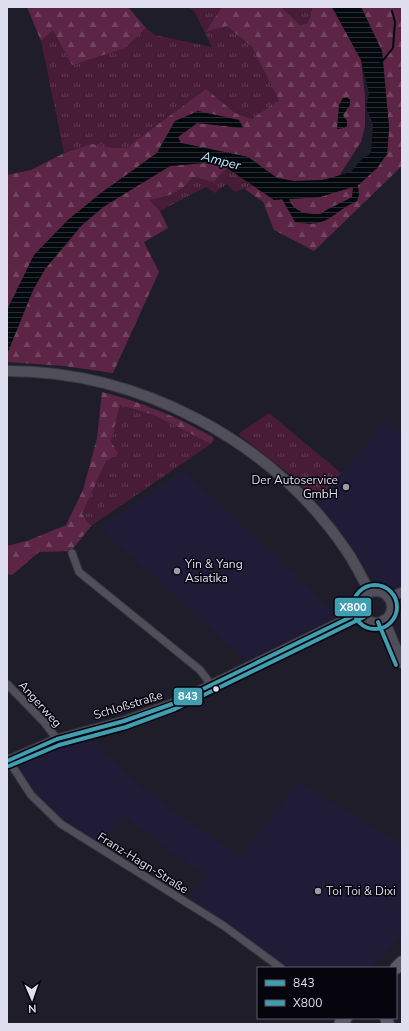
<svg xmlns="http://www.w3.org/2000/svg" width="409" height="1031" font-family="'Nunito Sans',sans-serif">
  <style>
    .built { fill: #201c38 }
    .grass { fill: url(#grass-tufts) }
    .forest { fill: url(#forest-firs) }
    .water { fill: url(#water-rules); fill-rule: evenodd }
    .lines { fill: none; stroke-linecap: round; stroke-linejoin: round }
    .stream { stroke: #04090e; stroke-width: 2 }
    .minor-casing { stroke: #383741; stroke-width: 9 }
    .tertiary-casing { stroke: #383741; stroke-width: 11 }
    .secondary-casing { stroke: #383741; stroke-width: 12 }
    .trunk-casing { stroke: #383741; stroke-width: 14 }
    .minor { stroke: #504f59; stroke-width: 7 }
    .tertiary { stroke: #504f59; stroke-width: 9 }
    .secondary { stroke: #504f59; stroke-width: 10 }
    .trunk { stroke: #5e5868; stroke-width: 12 }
    .bus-1-casing { stroke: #06050e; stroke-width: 7 }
    .bus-2-casing { stroke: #06050e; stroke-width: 7 }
    .bus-1 { stroke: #409eb0; stroke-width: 4 }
    .bus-2 { stroke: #409eb0; stroke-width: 4 }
    .poi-dot { fill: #9b9baa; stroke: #06050e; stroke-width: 1.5 }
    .bus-dot { fill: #dfdfef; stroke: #06050e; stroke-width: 1.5 }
    .labels { text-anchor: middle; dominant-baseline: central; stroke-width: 3; stroke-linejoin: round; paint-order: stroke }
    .poi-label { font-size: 12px; fill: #dfdfef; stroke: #06050e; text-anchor: start }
    .street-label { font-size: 12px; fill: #dfdfef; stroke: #06050e }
    .water-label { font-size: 13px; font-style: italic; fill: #bfecff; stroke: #06050e }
    .line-badge { stroke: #06050e; stroke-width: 1.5 }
    .badge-label { font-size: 11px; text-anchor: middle; font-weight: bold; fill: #fff }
  </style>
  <defs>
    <pattern id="grass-tufts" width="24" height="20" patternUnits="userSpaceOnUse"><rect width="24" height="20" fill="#481b36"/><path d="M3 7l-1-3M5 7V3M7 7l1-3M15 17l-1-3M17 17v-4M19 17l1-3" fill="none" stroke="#623c53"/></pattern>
    <pattern id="forest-firs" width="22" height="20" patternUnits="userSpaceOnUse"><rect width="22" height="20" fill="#5c2546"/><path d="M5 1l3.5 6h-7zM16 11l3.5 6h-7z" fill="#734461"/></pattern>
    <pattern id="water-rules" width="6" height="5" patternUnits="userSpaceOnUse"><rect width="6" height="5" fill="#04090e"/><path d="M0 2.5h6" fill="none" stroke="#282c31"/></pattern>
  </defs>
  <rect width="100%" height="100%" fill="#1e1d29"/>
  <g class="built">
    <polygon points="386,420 402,435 402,586 392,590 375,583 349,542 316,501"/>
    <polygon points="183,471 235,518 338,616 247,661 99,527"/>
    <polygon points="86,736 144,789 242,858 297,781 402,844 402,935 370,968 288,968 189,900 204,875 123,816 100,845 62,820 36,798 19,771 22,761 57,744"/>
  </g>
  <g class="grass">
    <polygon points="188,7 222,7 205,31 227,26 252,47 279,100 252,119 235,113 206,89 126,148 115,148 92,144 64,153 41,41 53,30 125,48 146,28 155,35 212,47 194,11"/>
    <polygon points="281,7 311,7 312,9 308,23 300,25"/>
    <path d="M 227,168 L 254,185 L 235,192 L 227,184 L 215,193 L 206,187 L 160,211 L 148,200 C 169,196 180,195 193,177 L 214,182 Z"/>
    <polygon points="120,405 154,415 211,444 91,526 82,514 106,461"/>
    <polygon points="269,413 341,473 316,501 292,476 238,434"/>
  </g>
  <g class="forest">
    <polygon points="27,7 128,7 146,28 125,48 72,65 53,30 41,41"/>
    <polygon points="222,7 281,7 300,25 308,23 312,9 311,7 332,7 361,60 365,96 365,126 361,142 339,176 323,180 294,181 277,178 248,157 181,143 178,137 197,123 243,128 238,120 175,121 157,153 101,193 68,220 34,255 7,310 7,175 31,170 64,153 92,144 115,148 126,148 206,89 235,113 252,119 279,100 252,47 227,26 205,32"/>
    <polygon points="361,7 402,7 402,166 314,251 274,230 263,202 245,189 254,185 274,200 320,197 360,184 377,168 387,154 389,128 382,51"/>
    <path d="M 205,163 L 227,168 L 214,182 L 193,177 C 180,194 169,196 149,200 L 160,211 L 168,228 L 144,242 L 159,272 L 113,373 L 64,366 L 7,362 L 7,354 L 33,290 L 45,269 L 81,226 L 103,207 L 170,166 Z"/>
    <path d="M 102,392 C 142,402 178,417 214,438 L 211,444 L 154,415 L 120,405 L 111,441 L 118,454 L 106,461 L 82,514 L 91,526 L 71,551 L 39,552 L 12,575 L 7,574 L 7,546 L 27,541 L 66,525 L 83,490 L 97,438 Z"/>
  </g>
  <g class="water">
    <path d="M 332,7 L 361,7 L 382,51 L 389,128 L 387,154 L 377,168 L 358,185 L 359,195 L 357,201 C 330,213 329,229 295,222 L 282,199 L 274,200 L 227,168 L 205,163 L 170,166 L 103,207 L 81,226 L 45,269 L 33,290 L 7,354 L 7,310 L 34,255 L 68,220 L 101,193 L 157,153 L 175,121 L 198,111 L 239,120 L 243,128 L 197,123 L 178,137 L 181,143 L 248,157 L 277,178 L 294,181 L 323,180 L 351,172 L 361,160 L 371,153 L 373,124 L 366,108 L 369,93 L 361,60 ZM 353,187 L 352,197 C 345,201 326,209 321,214 C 307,214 296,214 289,199 L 320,197 Z"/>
    <polygon points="347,97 350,100 350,105 343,115 347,121 347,126 344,128 337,129 339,105 343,98"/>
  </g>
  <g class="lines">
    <polyline class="stream" points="381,63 393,48 395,22 392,11"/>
    <defs>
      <g id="minor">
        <polyline points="72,553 79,572 200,670 212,686"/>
        <polyline points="7,684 44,722 57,739"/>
        <polyline points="9,761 31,795 61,824 224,926 281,968"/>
      </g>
      <g id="tertiary">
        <polyline points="389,598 402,592"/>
        <polyline points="7,761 57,739 124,721 172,704 361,612"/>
      </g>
      <g id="secondary">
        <path d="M 7,371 C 139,371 271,440 346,550 C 355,563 362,578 370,592"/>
        <circle cx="376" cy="607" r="16"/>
        <polyline points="384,620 402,663"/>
      </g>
      <g id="trunk">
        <polyline points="396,968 402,962"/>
        <polyline points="386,1018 388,1024"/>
        <polyline points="340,1024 346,1018"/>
      </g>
    </defs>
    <use href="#minor" class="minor-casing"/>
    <use href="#tertiary" class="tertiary-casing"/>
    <use href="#secondary" class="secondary-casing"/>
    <use href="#trunk" class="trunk-casing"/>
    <use href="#minor" class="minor"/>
    <use href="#tertiary" class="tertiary"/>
    <use href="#secondary" class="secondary"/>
    <use href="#trunk" class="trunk"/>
    <defs>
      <polyline id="bus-1" points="7,761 57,739 124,721 172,704 361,612"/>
      <g id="bus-2">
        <circle cx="375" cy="607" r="22"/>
        <polyline points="378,622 396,665"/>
        <polyline points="9,766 59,745 126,727 175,709 364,617"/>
      </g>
    </defs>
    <use href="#bus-1" class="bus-1-casing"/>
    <use href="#bus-2" class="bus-2-casing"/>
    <use href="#bus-1" class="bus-1"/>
    <use href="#bus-2" class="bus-2"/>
  </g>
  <g class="poi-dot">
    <circle cx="346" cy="487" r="4"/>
    <circle cx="177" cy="571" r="4"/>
    <circle cx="318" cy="891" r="4"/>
  </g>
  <circle class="bus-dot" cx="216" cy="689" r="3.5"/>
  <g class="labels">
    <g class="poi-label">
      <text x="338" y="480" text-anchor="end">Der Autoservice<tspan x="338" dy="14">GmbH</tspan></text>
      <text x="185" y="564">Yin &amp; Yang<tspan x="185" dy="14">Asiatika</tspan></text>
      <text x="326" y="891">Toi Toi &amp; Dixi</text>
    </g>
    <g class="street-label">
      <text transform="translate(40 704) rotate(48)">Angerweg</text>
      <text transform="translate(128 705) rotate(-17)">Schloßstraße</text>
      <text transform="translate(143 863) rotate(32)">Franz-Hagn-Straße</text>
    </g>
    <g class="water-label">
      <text transform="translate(221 161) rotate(15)">Amper</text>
    </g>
  </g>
  <g class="line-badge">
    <rect x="334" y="597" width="38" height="20" rx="4" fill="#409eb0"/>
    <rect x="173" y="687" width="30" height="19" rx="4" fill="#409eb0"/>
  </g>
  <g class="badge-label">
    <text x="353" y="611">X800</text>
    <text x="188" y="700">843</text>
  </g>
  <rect width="409" height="1031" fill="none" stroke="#dfdfef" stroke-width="16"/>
  <rect x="257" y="967" width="140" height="52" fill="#06050e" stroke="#5d5c68"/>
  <rect x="265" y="980" width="20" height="6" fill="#409eb0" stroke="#5d5c68"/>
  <text x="293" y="987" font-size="12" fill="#dfdfef">843</text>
  <rect x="265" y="1000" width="20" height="6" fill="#409eb0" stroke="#5d5c68"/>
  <text x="293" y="1007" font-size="12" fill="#dfdfef">X800</text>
  <g transform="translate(32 999) rotate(178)" stroke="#06050e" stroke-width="3" paint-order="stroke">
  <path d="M0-3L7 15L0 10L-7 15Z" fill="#dfdfef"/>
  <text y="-6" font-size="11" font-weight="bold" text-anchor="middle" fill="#dfdfef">N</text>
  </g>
</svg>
